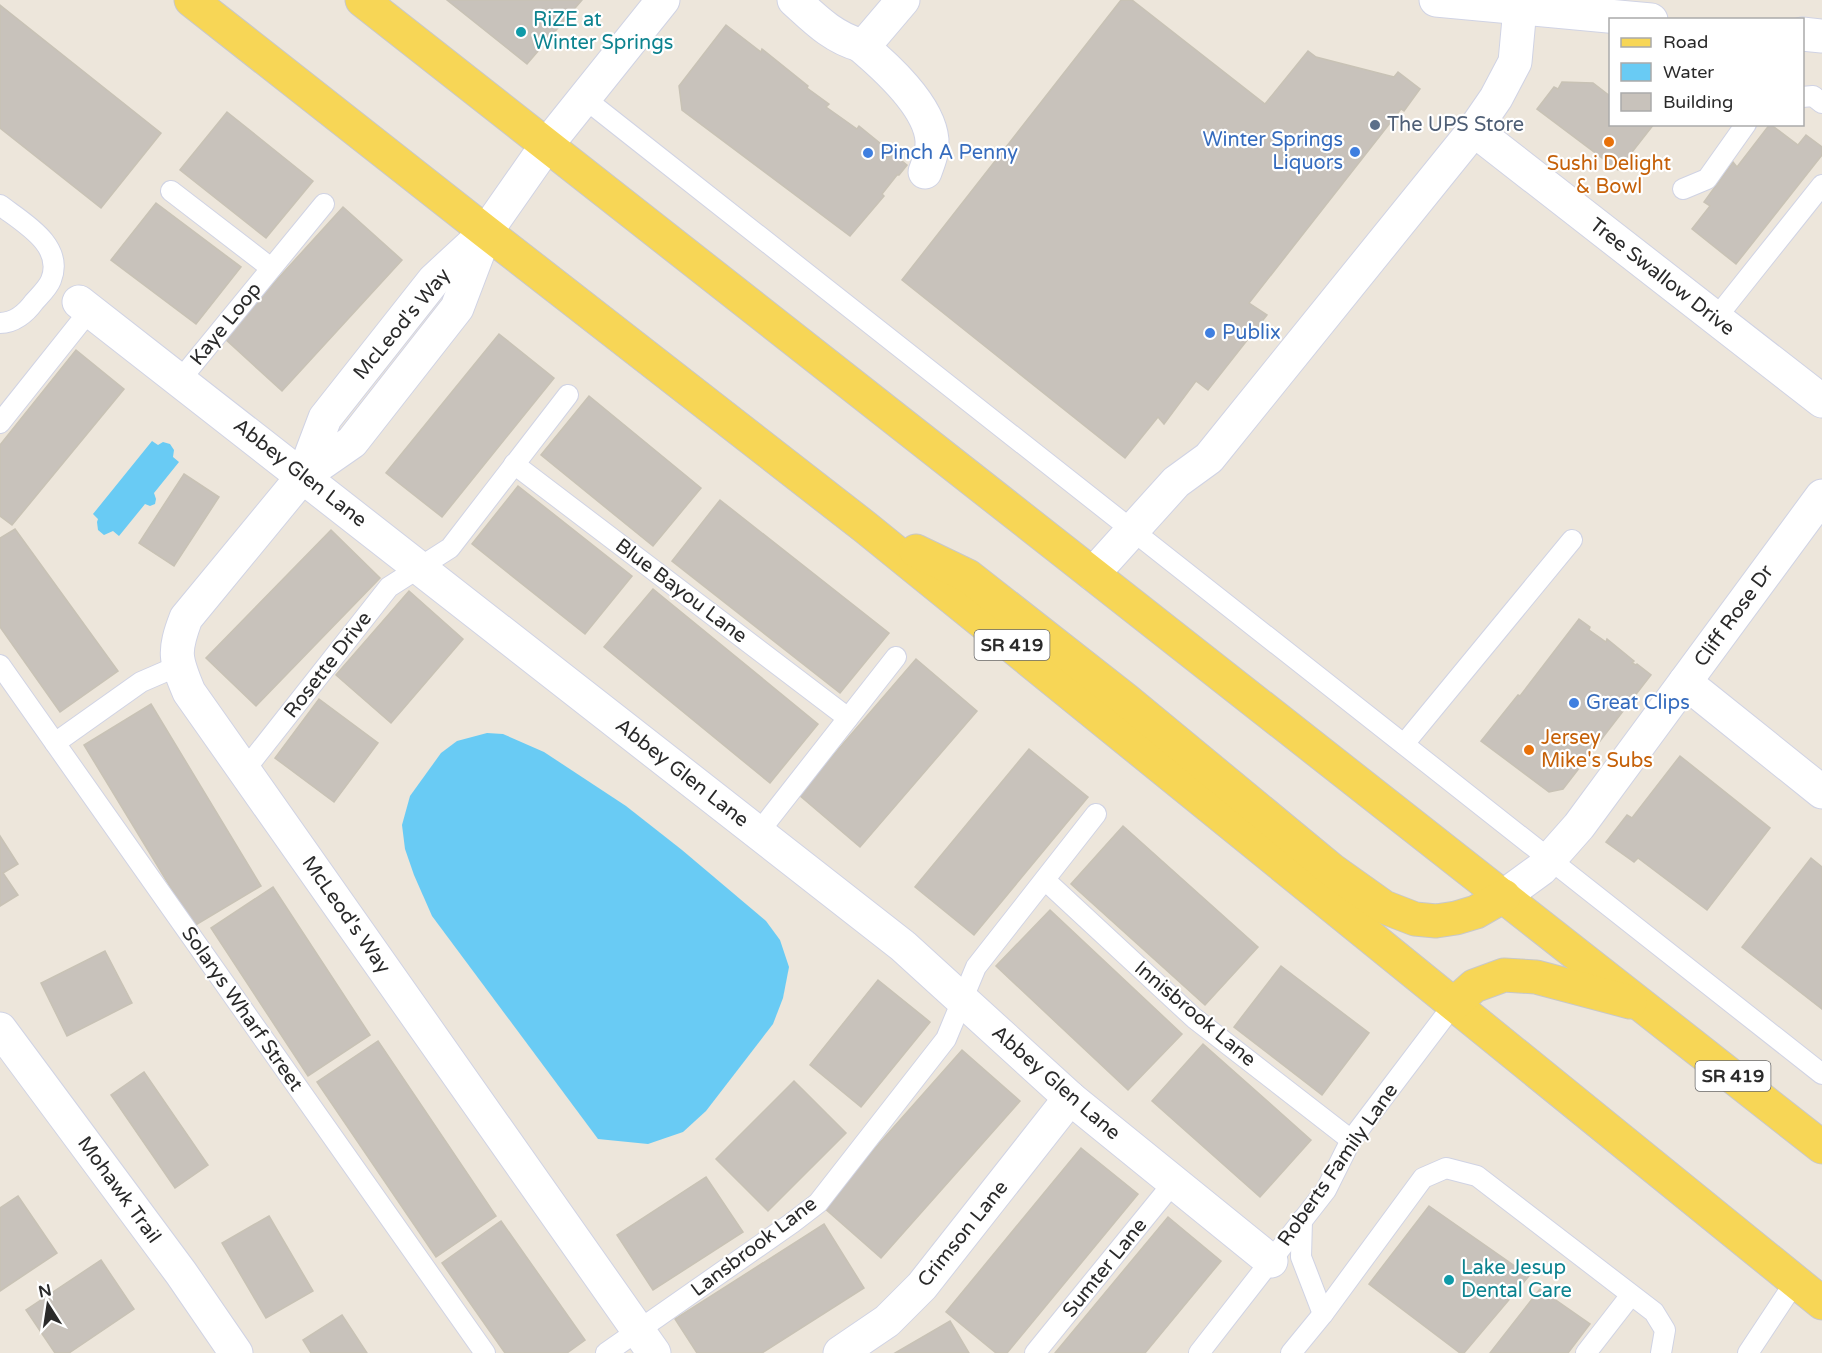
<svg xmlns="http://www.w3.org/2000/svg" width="1822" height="1353" font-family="'Varela Round',sans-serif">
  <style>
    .water { fill: #69cbf4 }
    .building { fill: #c8c2bb; stroke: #c8c2b5; stroke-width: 1.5 }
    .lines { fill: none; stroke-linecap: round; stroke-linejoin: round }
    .lane-casing { stroke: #d0d3e4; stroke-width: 22 }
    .street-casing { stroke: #d0d3e4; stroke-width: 35 }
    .primary-casing { stroke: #c8c8c8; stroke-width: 35 }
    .lane { stroke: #fff; stroke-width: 20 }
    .street { stroke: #fff; stroke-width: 33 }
    .primary { stroke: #f7d656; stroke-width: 33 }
    .culture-dot { fill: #0f9aa8; stroke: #fff; stroke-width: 2 }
    .service-dot { fill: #5c6f8a; stroke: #fff; stroke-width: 2 }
    .food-dot { fill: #e8710a; stroke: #fff; stroke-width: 2 }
    .shop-dot { fill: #3f7fe0; stroke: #fff; stroke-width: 2 }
    .labels { text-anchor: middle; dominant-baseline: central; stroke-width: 4.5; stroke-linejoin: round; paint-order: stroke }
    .shield { fill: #fff; stroke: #6a6a6a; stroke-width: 1.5 }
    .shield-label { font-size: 18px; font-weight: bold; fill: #2a2a2a }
    .culture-label { font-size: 20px; fill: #0d838f; stroke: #fff; text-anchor: start }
    .service-label { font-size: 20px; fill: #4e5e75; stroke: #fff; text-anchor: start }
    .shop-label { font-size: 20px; fill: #366cbe; stroke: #fff; text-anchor: start }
    .food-label { font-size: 20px; fill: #c56008; stroke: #fff }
    .street-label { font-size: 20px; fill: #2a2a2a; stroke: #fff }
  </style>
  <rect width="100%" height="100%" fill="#ede6db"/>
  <g class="water">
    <polygon points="152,441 158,445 163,442 170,444 174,450 173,457 179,462 154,493 156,499 155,504 150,506 145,504 119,536 113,531 104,535 98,530 97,522 98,519 93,514"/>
    <polygon points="487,733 503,734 544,752 626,806 682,850 766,921 780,940 789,967 783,998 773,1024 706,1111 683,1132 648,1144 598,1139 432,916 414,875 405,849 402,825 410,796 441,753 457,741"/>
  </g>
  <g class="building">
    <polygon points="447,0 582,0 527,64"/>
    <polygon points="1121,0 1132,0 1265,104 1308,51 1316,57 1394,77 1398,72 1420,89 1404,111 1401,109 1249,303 1267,315 1208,390 1196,381 1164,424 1158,417 1125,458 902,280"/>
    <polygon points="0,5 161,133 101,208 0,128"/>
    <polygon points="726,25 761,52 762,49 808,86 807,88 829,104 826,107 857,129 859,126 907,165 899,175 897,175 882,194 884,196 850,236 682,110 679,86"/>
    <polygon points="1562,82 1593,83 1610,96 1610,124 1654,124 1618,170 1537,109 1554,87 1558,89"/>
    <polygon points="227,112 313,181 266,238 180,170"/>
    <polygon points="1770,124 1798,145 1806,135 1822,147 1822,155 1736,264 1692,229 1710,206 1704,202 1733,162 1737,167"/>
    <polygon points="156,203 241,267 196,324 111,260"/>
    <polygon points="343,207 402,260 282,391 224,338"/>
    <polygon points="499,334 554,378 442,517 386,473"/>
    <polygon points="76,350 124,389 12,525 0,516 0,445"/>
    <polygon points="589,396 701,488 653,546 541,455"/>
    <polygon points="184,474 219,497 174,566 139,543"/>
    <polygon points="518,486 632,576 585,634 472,544"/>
    <polygon points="720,500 889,633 840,693 672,561"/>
    <polygon points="15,529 118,671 60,712 0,627 0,538"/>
    <polygon points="331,530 380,578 256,706 206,658"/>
    <polygon points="653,589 818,724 770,783 604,647"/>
    <polygon points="409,591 463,639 391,723 336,675"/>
    <polygon points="1579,619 1590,627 1589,630 1606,642 1607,639 1634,661 1632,663 1636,665 1637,664 1651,675 1563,789 1549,792 1481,741 1518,695 1520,696"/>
    <polygon points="916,659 977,711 860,847 799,795"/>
    <polygon points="319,699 378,743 334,802 275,758"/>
    <polygon points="151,704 261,886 194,926 84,745"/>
    <polygon points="1029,749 1088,797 974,935 915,887"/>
    <polygon points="1680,756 1770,828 1707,910 1638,858 1634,862 1606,842 1627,815 1632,818"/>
    <polygon points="1123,826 1258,947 1205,1005 1071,884"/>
    <polygon points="0,836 18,864 3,873 18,895 0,906"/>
    <polygon points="1811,858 1822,867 1822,1009 1742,947"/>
    <polygon points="273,887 370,1035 308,1076 211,928"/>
    <polygon points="1050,910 1182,1034 1128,1090 996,966"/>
    <polygon points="105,951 132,1003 67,1036 41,983"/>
    <polygon points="1281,966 1369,1033 1322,1095 1234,1027"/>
    <polygon points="878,980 930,1022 861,1107 810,1065"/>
    <polygon points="378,1041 496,1216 436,1257 317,1082"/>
    <polygon points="1203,1044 1311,1140 1260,1197 1152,1101"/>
    <polygon points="962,1050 1020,1101 881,1258 823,1207"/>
    <polygon points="144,1072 208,1165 175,1188 111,1095"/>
    <polygon points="794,1081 846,1133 768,1211 716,1159"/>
    <polygon points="1081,1148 1138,1194 1007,1353 996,1353 946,1312"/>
    <polygon points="706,1177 743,1232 653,1290 617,1235"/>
    <polygon points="18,1196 57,1253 0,1291 0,1208"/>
    <polygon points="1429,1206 1529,1276 1464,1353 1460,1353 1369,1284"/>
    <polygon points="269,1216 313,1291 266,1318 222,1243"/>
    <polygon points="1168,1217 1221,1261 1145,1353 1055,1353"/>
    <polygon points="501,1221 585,1340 567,1353 505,1353 442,1263"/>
    <polygon points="824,1224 864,1288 762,1353 697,1353 675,1319"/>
    <polygon points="101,1260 134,1309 69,1353 55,1353 26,1310"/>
    <polygon points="1540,1289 1590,1324 1568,1353 1490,1353"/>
    <polygon points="342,1315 367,1353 311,1353 303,1340"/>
    <polygon points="950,1321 969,1353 895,1353"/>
  </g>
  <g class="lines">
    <defs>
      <g id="lane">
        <polyline points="1802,97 1813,96 1822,103"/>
        <polyline points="584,98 1822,1074"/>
        <polyline points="1683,189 1707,179 1746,124"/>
        <polyline points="171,191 271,268"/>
        <path d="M 0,205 C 22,222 65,245 51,280 C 48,288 40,295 34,302 C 26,313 14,323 0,323"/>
        <polyline points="1716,318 1822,185"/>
        <polyline points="180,380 324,204"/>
        <polyline points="0,423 90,310"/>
        <polyline points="514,464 848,718"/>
        <polyline points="0,665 485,1353"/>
        <polyline points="55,743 141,682 178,666"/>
        <polyline points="1404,744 1572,540"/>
        <polyline points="244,771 389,587 450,548 568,395"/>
        <polyline points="758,833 896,657"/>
        <polyline points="1045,880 1194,1018 1351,1140"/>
        <polyline points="1302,1220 1301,1257 1323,1314"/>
        <polyline points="606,1353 792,1223 818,1203 946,1039 976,967 1096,814"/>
        <polyline points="1035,1353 1174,1182"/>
        <polyline points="1199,1353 1326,1190 1351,1140 1454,1004"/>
        <polyline points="1291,1353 1323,1314 1423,1178 1446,1168 1477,1176 1654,1312 1665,1330 1661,1353"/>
        <polyline points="1586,1353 1631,1295"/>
        <polyline points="1748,1353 1795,1282"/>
      </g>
      <g id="street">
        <path d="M 794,0 C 815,19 832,37 860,45 L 869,40 L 903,0"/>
        <polyline points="1436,0 1651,20"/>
        <polyline points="1802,34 1822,36"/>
        <path d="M 860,45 C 885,66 929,105 932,140 C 933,152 929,161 925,172"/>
        <polyline points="1474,130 1822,401"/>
        <path d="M 486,232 L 457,308 L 352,442 L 303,476 L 186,618 C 173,652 175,659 189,692 L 654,1353"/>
        <polyline points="79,302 903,946 1070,1098 1271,1261"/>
        <polyline points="303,476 325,418 434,280 486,232 546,146 663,0"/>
        <polyline points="1093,574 1176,482 1209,458 1474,130 1496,98 1515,62 1520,8"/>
        <polyline points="1685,682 1822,792"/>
        <polyline points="1504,896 1541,869 1579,826 1822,496"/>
        <polyline points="0,1029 181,1273 236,1353"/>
        <polyline points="840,1353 887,1321 922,1286 1070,1098"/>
      </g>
      <g id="primary">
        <polyline points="191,0 486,232 865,527 1822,1303"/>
        <polyline points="362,0 1822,1147"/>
        <polyline points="916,551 968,576 1125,699 1332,870 1384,907 1415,919 1436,921 1456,918 1476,912 1504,896"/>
        <polyline points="1454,1004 1474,986 1504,975 1536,977 1630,1002"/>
      </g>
    </defs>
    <use href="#lane" class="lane-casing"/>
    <use href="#street" class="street-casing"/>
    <use href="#primary" class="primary-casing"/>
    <use href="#lane" class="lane"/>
    <use href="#street" class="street"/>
    <use href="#primary" class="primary"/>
  </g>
  <g class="culture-dot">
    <circle cx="521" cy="32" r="6"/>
    <circle cx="1449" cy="1280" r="6"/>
  </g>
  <circle class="service-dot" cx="1375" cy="125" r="6"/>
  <g class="food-dot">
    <circle cx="1609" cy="142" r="6"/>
    <circle cx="1529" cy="750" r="6"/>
  </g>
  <g class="shop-dot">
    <circle cx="1355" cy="152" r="6"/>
    <circle cx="868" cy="153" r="6"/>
    <circle cx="1210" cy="333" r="6"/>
    <circle cx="1574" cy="703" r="6"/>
  </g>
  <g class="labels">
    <g class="shield">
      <rect x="974.5" y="630" width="75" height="30" rx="4.5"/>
      <rect x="1695.5" y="1061" width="75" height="30" rx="4.5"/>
    </g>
    <g class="shield-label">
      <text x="1012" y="645">SR 419</text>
      <text x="1733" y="1076">SR 419</text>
    </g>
    <g class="culture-label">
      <text x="533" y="20">RiZE at<tspan x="533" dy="23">Winter Springs</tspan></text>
      <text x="1461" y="1268">Lake Jesup<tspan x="1461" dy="23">Dental Care</tspan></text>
    </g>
    <g class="service-label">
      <text x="1387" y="125">The UPS Store</text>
    </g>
    <g class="shop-label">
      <text x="1343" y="140" text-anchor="end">Winter Springs<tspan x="1343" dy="23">Liquors</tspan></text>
      <text x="880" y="153">Pinch A Penny</text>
      <text x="1222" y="333">Publix</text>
      <text x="1586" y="703">Great Clips</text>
    </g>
    <g class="food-label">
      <text x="1609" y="164">Sushi Delight<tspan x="1609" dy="23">&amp; Bowl</tspan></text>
      <text x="1541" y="738" text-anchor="start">Jersey<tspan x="1541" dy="23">Mike's Subs</tspan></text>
    </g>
    <g class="street-label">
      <text transform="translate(1662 277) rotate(38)">Tree Swallow Drive</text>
      <text transform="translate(226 324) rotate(-51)">Kaye Loop</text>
      <text transform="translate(402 324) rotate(-50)">McLeod's Way</text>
      <text transform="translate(300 473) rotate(38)">Abbey Glen Lane</text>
      <text transform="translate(681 591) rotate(37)">Blue Bayou Lane</text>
      <text transform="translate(1734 616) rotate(-54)">Cliff Rose Dr</text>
      <text transform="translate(328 665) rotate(-52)">Rosette Drive</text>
      <text transform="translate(682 773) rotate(38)">Abbey Glen Lane</text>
      <text transform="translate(346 915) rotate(55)">McLeod's Way</text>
      <text transform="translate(242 1009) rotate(55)">Solarys Wharf Street</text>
      <text transform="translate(1195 1014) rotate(40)">Innisbrook Lane</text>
      <text transform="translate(1056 1083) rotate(41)">Abbey Glen Lane</text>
      <text transform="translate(1338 1165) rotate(-55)">Roberts Family Lane</text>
      <text transform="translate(119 1190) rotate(54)">Mohawk Trail</text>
      <text transform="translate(963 1234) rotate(-51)">Crimson Lane</text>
      <text transform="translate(754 1247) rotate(-37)">Lansbrook Lane</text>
      <text transform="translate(1105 1268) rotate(-51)">Sumter Lane</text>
    </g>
  </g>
  <rect x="1609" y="18" width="195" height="108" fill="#ffffff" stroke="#aaaaaa" stroke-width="1.5"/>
  <rect x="1621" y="38" width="30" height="9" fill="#f7d656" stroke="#aaaaaa" stroke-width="1.5"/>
  <text x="1663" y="48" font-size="18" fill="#2a2a2a">Road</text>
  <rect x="1621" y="63" width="30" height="18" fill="#69cbf4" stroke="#aaaaaa" stroke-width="1.5"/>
  <text x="1663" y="78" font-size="18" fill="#2a2a2a">Water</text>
  <rect x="1621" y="93" width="30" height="18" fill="#c8c2bb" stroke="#aaaaaa" stroke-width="1.5"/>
  <text x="1663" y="108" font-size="18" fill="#2a2a2a">Building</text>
  <g transform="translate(48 1305) rotate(348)" stroke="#ffffff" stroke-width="4.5" paint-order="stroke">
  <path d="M0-4.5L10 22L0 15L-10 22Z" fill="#2a2a2a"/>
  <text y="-9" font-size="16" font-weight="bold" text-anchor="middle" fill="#2a2a2a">N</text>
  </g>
</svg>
